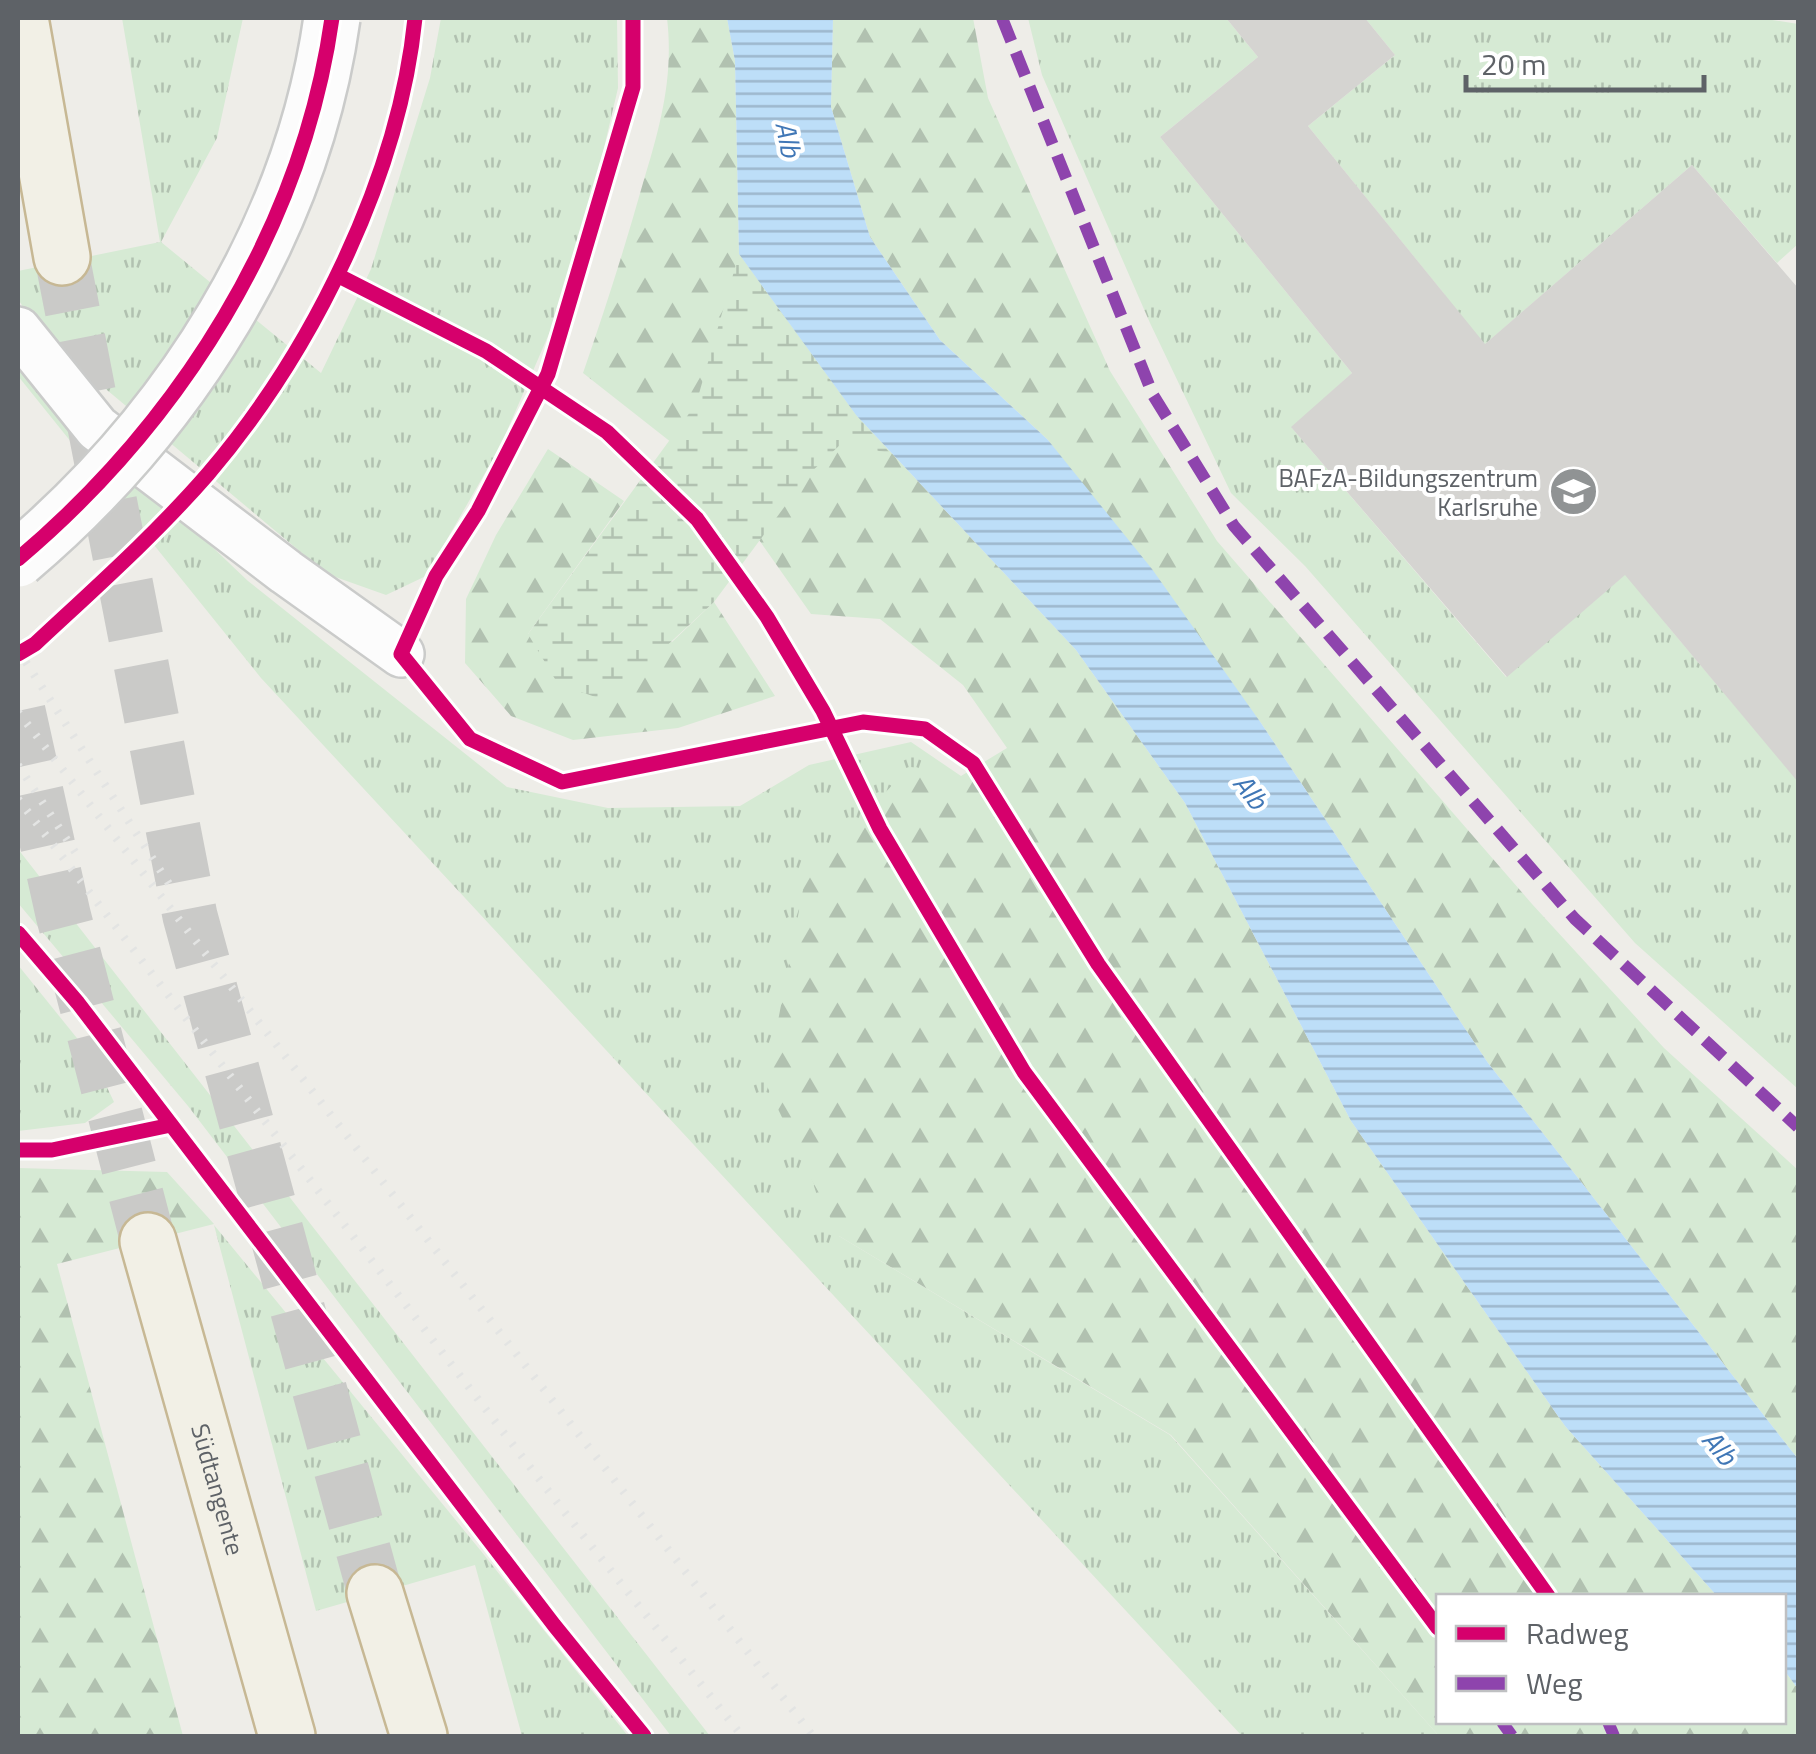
<svg xmlns="http://www.w3.org/2000/svg" width="1816" height="1754" font-family="'Titillium Web',sans-serif">
  <style>
    .grass { fill: url(#grass-tufts) }
    .forest { fill: url(#forest-firs) }
    .wetland { fill: url(#wetland-marsh) }
    .water { fill: url(#water-rules) }
    .building { fill: #d5d4d1 }
    .lines { fill: none; stroke-linecap: round; stroke-linejoin: round }
    .trunk-tunnel { stroke: #cacac8; stroke-width: 55; stroke-dasharray: 55 28; stroke-linecap: butt }
    .service-casing { stroke: #cacbca; stroke-width: 50 }
    .trunk-casing { stroke: #c7b894; stroke-width: 60 }
    .service { stroke: #fcfcfc; stroke-width: 45 }
    .trunk { stroke: #f2f0e6; stroke-width: 55 }
    .rail { stroke: #e3e4e3; stroke-width: 8; stroke-dasharray: 2.5 12; stroke-linecap: butt }
    .tertiary-bridge-casing { stroke: #cacbca; stroke-width: 60; stroke-linecap: butt }
    .tertiary-bridge { stroke: #fcfcfc; stroke-width: 55 }
    .quiet { stroke: #8e44ad; stroke-width: 12; stroke-dasharray: 25 12; stroke-linecap: butt }
    .cycleway-casing { stroke: #fff; stroke-width: 21 }
    .cycleway { stroke: #d6006c; stroke-width: 15 }
    .labels { text-anchor: middle; dominant-baseline: central; stroke-width: 8; stroke-linejoin: round; paint-order: stroke }
    .poi-label { font-size: 25px; fill: #5e6267; stroke: #fff; text-anchor: end }
    .street-label { font-size: 25px; fill: #5e6267; stroke: #fff }
    .water-label { font-size: 28px; font-style: italic; fill: #4077b6; stroke: #fff }
  </style>
  <defs>
    <pattern id="grass-tufts" width="24" height="20" patternUnits="userSpaceOnUse" patternTransform="scale(2.5)"><rect width="24" height="20" fill="#d6ead4"/><path d="M3 7l-1-3M5 7V3M7 7l1-3M15 17l-1-3M17 17v-4M19 17l1-3" fill="none" stroke="#b1c1b0"/></pattern>
    <pattern id="forest-firs" width="22" height="20" patternUnits="userSpaceOnUse" patternTransform="scale(2.5)"><rect width="22" height="20" fill="#d6ead4"/><path d="M5 1l3.5 6h-7zM16 11l3.5 6h-7z" fill="#b1c1b0"/></pattern>
    <pattern id="wetland-marsh" width="20" height="14" patternUnits="userSpaceOnUse" patternTransform="scale(2.5)"><rect width="20" height="14" fill="#d6ead4"/><path d="M1 5h8M5 5V1M11 12h8M15 12V8" fill="none" stroke="#b1c1b0"/></pattern>
    <pattern id="water-rules" width="6" height="5" patternUnits="userSpaceOnUse" patternTransform="scale(2.5)"><rect width="6" height="5" fill="#bddef8"/><path d="M0 2.5h6" fill="none" stroke="#9db7cd"/></pattern>
  </defs>
  <rect width="100%" height="100%" fill="#eeede8"/>
  <g class="grass">
    <polygon points="122,18 243,18 217,138 161,242 321,373 371,269 430,78 441,18 617,18 618,88 574,276 500,447 426,576 386,595 327,574 40,334 18,299 18,271 160,242"/>
    <polygon points="1028,18 1226,18 1258,57 1160,137 1352,373 1292,428 1506,677 1645,557 1666,624 1798,781 1798,1089 1635,943 1305,566 1231,493 1150,323 1042,75"/>
    <polygon points="1365,18 1760,18 1798,24 1798,244 1777,263 1692,165 1446,378 1445,295 1308,126 1395,55"/>
    <polygon points="18,362 248,581 507,787 608,808 740,806 809,765 911,742 961,776 839,1236 1170,1435 1439,1736 1242,1736 261,678 18,376"/>
    <polygon points="18,849 710,1736 671,1736 188,1106 18,903"/>
    <polygon points="18,965 93,1058 114,1102 85,1123 18,1131"/>
    <polygon points="214,1225 481,1551 628,1736 522,1736 475,1565 316,1611"/>
  </g>
  <g class="forest">
    <path d="M 667,18 L 727,18 L 735,61 L 739,254 L 856,415 L 1076,650 L 1185,803 L 1351,1121 L 1565,1426 L 1717,1596 L 1438,1596 L 1438,1722 L 1784,1722 L 1784,1670 L 1798,1689 L 1798,1736 L 1439,1736 L 1171,1435 L 839,1236 L 766,1084 L 806,874 L 910,767 L 961,776 L 1007,748 L 963,685 L 880,619 L 811,614 L 745,520 L 681,450 L 583,373 C 605,310 625,247 643,183 C 660,127 674,77 667,18 Z"/>
    <polygon points="833,18 973,18 988,98 1110,371 1217,541 1532,904 1664,1048 1798,1170 1798,1459 1488,1063 1261,723 1048,440 940,340 870,237 831,107"/>
    <polygon points="548,449 624,501 528,634 672,642 714,602 775,696 678,728 573,740 511,716 465,663 466,599 496,535"/>
    <polygon points="18,1168 167,1172 214,1224 57,1264 183,1736 18,1736"/>
  </g>
  <polygon class="wetland" points="739,254 856,415 890,453 841,444 808,475 714,602 607,701 558,684 528,634 696,404"/>
  <polygon class="water" points="727,18 833,18 831,107 870,237 940,340 1048,440 1152,569 1261,723 1488,1063 1798,1459 1798,1689 1784,1670 1784,1596 1717,1596 1565,1426 1351,1121 1185,803 1076,650 856,415 739,254 735,61"/>
  <polygon class="building" points="1226,18 1365,18 1395,55 1308,126 1485,344 1692,165 1798,288 1798,782 1625,575 1507,677 1291,427 1352,373 1160,137 1258,57"/>
  <g class="lines">
    <g class="trunk-tunnel">
      <polyline points="62,257 190,916 375,1593"/>
      <polyline points="18,711 63,914 148,1241"/>
    </g>
    <defs>
      <polyline id="service" points="18,330 97,428 286,572 401,654"/>
      <g id="trunk">
        <polyline points="20,18 62,257"/>
        <path id="s1" d="M 148,1241 L 287,1736"/>
        <polyline points="375,1593 419,1736"/>
      </g>
    </defs>
    <use href="#service" class="service-casing"/>
    <use href="#trunk" class="trunk-casing"/>
    <use href="#service" class="service"/>
    <use href="#trunk" class="trunk"/>
    <g class="rail">
      <polyline points="18,650 173,890"/>
      <polyline points="18,712 813,1736"/>
      <polyline points="18,765 81,861"/>
      <polyline points="18,799 566,1514 742,1736"/>
    </g>
    <defs>
      <path id="tertiary-bridge" d="M 18,559 C 180,422 302,230 332,18"/>
    </defs>
    <use href="#tertiary-bridge" class="tertiary-bridge-casing"/>
    <use href="#tertiary-bridge" class="tertiary-bridge"/>
    <g class="quiet">
      <polyline points="1002,18 1153,395 1234,526 1575,919 1798,1127"/>
      <polyline points="1502,1722 1512,1736"/>
      <polyline points="1608,1722 1614,1736"/>
    </g>
    <defs>
      <g id="cycleway">
        <polyline points="633,18 633,87 548,374 478,511 436,576 401,654 470,739 562,782 863,722 925,729 973,763 1098,964 1548,1596"/>
        <polyline points="339,276 486,351 607,432 697,519 767,617 823,711 880,829 1024,1072 1438,1628"/>
        <path d="M 18,559 C 180,422 302,230 332,18"/>
        <path d="M 18,654 L 35,644 C 94,589 155,535 208,474 C 312,352 399,177 415,18"/>
        <polyline points="18,933 78,1003 554,1625 644,1736"/>
        <polyline points="18,1150 52,1150 171,1125"/>
      </g>
    </defs>
    <use href="#cycleway" class="cycleway-casing"/>
    <use href="#cycleway" class="cycleway"/>
  </g>
  <defs>
    <symbol id="university-disc" viewBox="-11 -11 22 22"><circle r="9.5" fill="#909394" stroke="#fff"/><path d="M0-5L7-2L0 1L-7-2ZM-4 1L0 2.5L4 1V4Q0 6-4 4Z" fill="#fff"/></symbol>
  </defs>
  <g fill-rule="evenodd">
    <use href="#university-disc" x="1546" y="464" width="55" height="55"/>
  </g>
  <g class="labels">
    <g class="poi-label">
      <text x="1538" y="478">BAFzA-Bildungszentrum<tspan x="1538" dy="29">Karlsruhe</tspan></text>
    </g>
    <g class="street-label">
      <text stroke="none"><textPath href="#s1" startOffset="258">Südtangente</textPath></text>
    </g>
    <g class="water-label">
      <text transform="translate(789 139) rotate(79)">Alb</text>
      <text transform="translate(1251 791) rotate(52)">Alb</text>
      <text transform="translate(1720 1447) rotate(50)">Alb</text>
    </g>
  </g>
  <rect width="1816" height="1754" fill="none" stroke="#5e6267" stroke-width="40"/>
  <rect x="1436" y="1594" width="350" height="130" fill="#ffffff" stroke="#bfc0c2" stroke-width="2.5"/>
  <rect x="1456" y="1626" width="50" height="15" fill="#d6006c" stroke="#bfc0c2" stroke-width="2.5"/>
  <text x="1526" y="1644" font-size="30" fill="#5e6267">Radweg</text>
  <rect x="1456" y="1676" width="50" height="15" fill="#8e44ad" stroke="#bfc0c2" stroke-width="2.5"/>
  <text x="1526" y="1694" font-size="30" fill="#5e6267">Weg</text>
  <path d="M1466 75v15h238v-15" fill="none" stroke="#5e6267" stroke-width="5"/>
  <text x="1481" y="75" font-size="30" fill="#5e6267" stroke="#ffffff" stroke-width="8" paint-order="stroke">20 m</text>
</svg>
